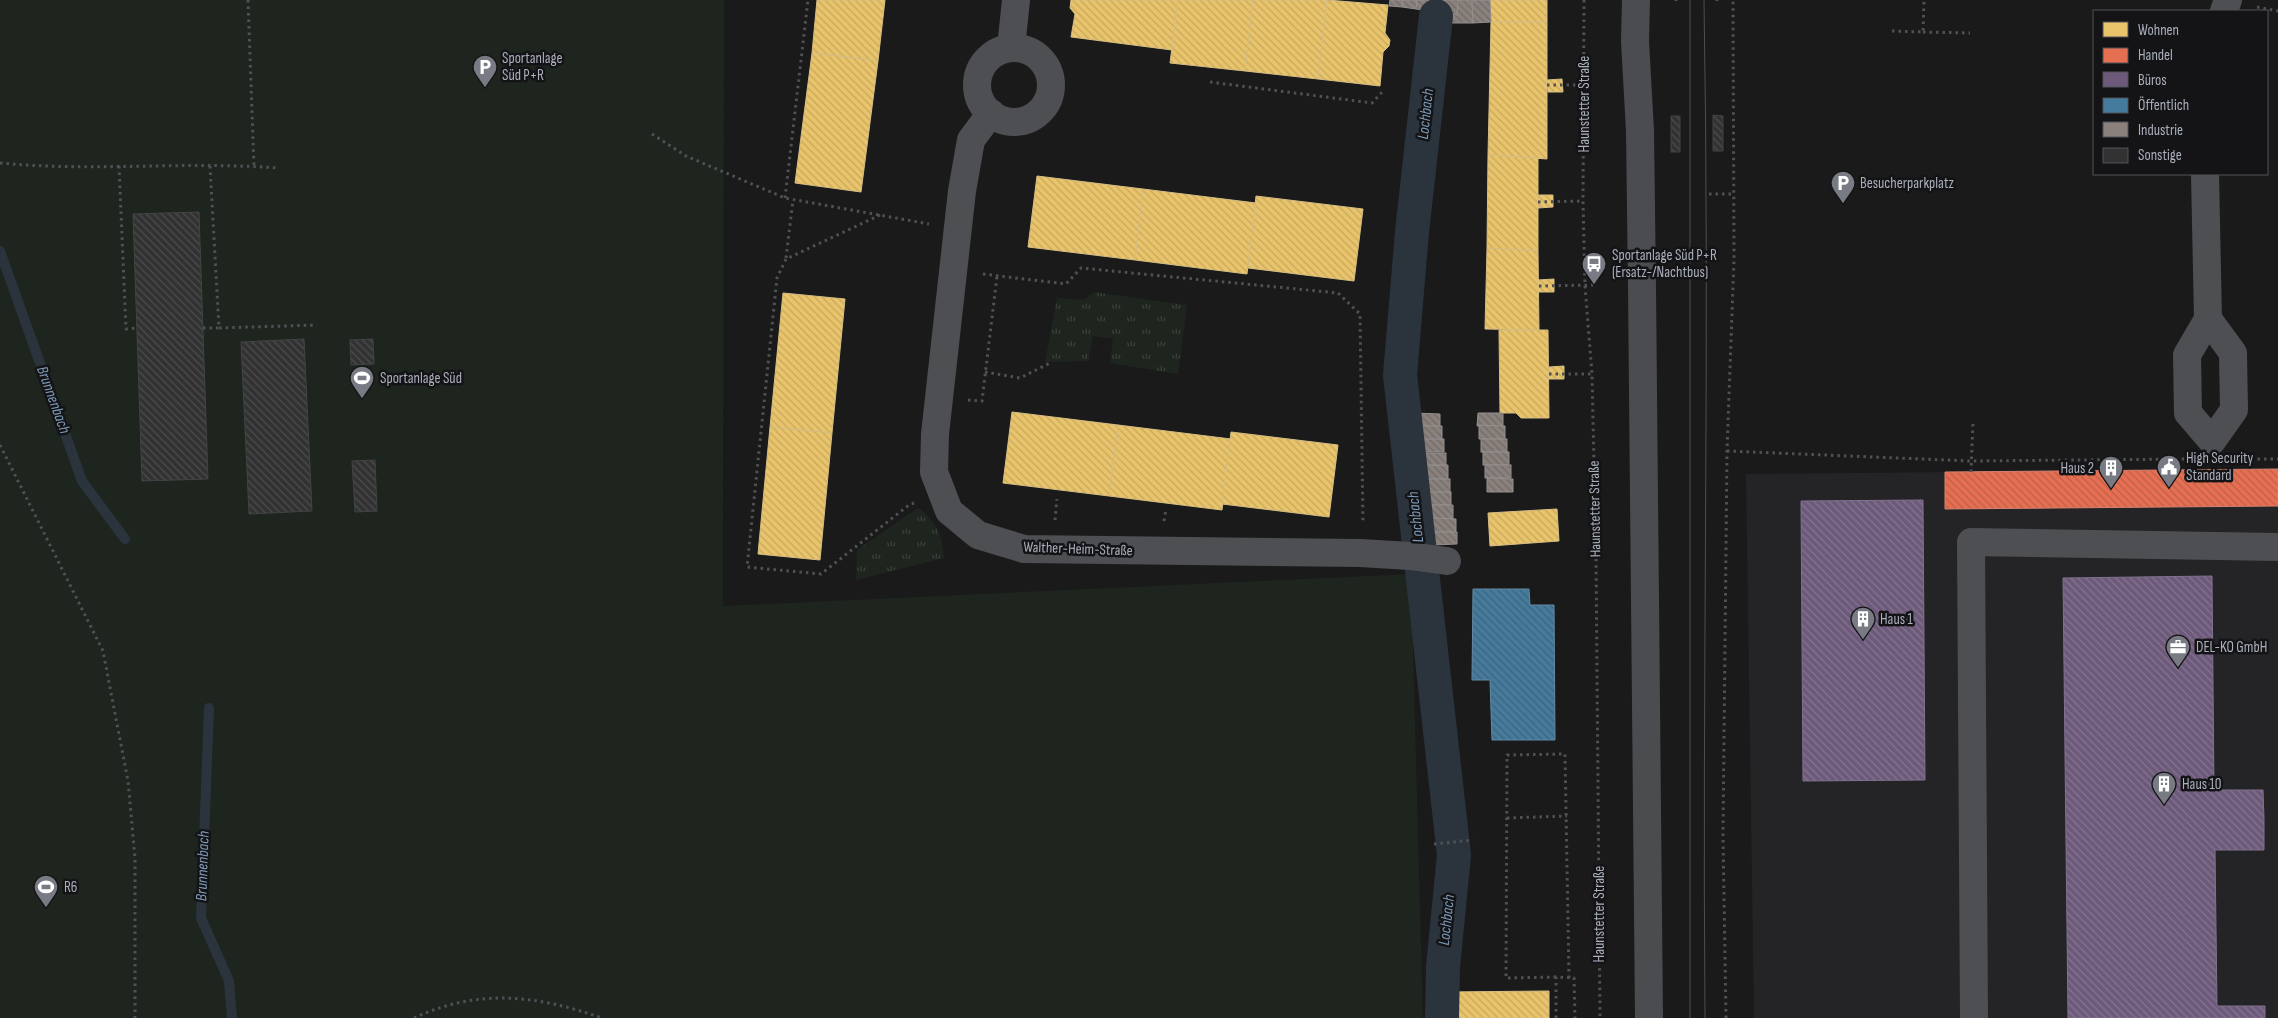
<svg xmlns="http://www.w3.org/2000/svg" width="2278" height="1018" font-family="'Sofia Sans Condensed',sans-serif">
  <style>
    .built { fill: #242326 }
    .grass { fill: url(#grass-tufts) }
    .garden { fill: #1d251e }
    .water { fill: url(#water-ripples) }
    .homes { fill: url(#homes-back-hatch); stroke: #d6be83 }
    .shops { fill: url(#shops-back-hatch); stroke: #d58271 }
    .offices { fill: url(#offices-back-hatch); stroke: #7f738e }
    .public { fill: url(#public-back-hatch); stroke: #638ba6 }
    .industry { fill: url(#industry-back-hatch); stroke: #948f8f }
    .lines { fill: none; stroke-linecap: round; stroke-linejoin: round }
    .stream { stroke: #2b343d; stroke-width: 10 }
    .canal { stroke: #2b343d; stroke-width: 34 }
    .building { fill: url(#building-back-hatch); stroke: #424346 }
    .path { stroke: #505155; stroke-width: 3; stroke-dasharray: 2.5 4; stroke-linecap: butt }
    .minor { stroke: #4e4f53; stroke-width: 28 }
    .major { stroke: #4b4c4f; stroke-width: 28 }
    .tram { stroke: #4e4f52; stroke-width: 1 }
    .labels { text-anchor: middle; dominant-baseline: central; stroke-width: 5; stroke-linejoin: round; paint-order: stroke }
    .poi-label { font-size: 15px; fill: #aaafbc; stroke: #141416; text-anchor: start }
    .street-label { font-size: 15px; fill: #aaafbc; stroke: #141416 }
    .water-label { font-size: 16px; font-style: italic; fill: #7e9cba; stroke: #141416 }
  </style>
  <defs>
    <pattern id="grass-tufts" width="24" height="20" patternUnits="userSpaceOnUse" patternTransform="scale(1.25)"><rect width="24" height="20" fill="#1d251e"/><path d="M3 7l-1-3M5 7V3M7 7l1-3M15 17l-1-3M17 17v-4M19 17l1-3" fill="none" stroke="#3b423d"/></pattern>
    <pattern id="water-ripples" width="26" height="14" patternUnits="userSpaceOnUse" patternTransform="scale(1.25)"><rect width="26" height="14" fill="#2b343d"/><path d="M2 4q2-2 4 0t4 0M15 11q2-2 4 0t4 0" fill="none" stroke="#474f57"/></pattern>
    <pattern id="homes-back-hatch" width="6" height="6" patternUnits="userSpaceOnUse" patternTransform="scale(1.25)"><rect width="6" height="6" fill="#e9c46a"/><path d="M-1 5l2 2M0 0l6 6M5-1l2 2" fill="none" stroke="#c5a760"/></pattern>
    <pattern id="shops-back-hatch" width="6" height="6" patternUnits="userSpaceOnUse" patternTransform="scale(1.25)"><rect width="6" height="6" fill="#e76f51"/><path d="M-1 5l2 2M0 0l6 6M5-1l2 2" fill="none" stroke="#ba604b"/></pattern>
    <pattern id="offices-back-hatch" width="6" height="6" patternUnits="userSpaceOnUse" patternTransform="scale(1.25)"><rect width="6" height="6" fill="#6d597a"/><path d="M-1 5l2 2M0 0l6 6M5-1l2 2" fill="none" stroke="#857591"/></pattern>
    <pattern id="public-back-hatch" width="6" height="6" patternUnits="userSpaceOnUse" patternTransform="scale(1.25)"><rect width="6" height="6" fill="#457b9d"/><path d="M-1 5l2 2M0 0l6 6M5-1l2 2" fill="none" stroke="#3f627a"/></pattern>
    <pattern id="industry-back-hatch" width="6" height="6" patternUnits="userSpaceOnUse" patternTransform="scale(1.25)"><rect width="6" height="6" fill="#8a817c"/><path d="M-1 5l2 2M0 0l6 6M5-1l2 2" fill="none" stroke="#706a68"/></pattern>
    <pattern id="building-back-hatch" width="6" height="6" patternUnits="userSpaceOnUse" patternTransform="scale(1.25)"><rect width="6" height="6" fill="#323232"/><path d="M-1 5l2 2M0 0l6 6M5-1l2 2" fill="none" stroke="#4d4d4e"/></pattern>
  </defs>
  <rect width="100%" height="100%" fill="#1a1a1a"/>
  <polygon class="built" points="2278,469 2278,1018 1754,1018 1746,474"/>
  <g class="grass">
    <polygon points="1094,292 1187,305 1178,374 1110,363 1113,339 1093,336 1088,361 1045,362 1057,298 1084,300"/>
    <path d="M 918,508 C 937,521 942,536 944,558 L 856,580 L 857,550 Z"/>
  </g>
  <polygon class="garden" points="0,0 724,0 723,606 1411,574 1423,1018 0,1018"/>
  <polygon class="water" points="1423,594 1448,806 1439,794 1436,748 1424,724 1425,705 1419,640 1420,607"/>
  <g class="homes">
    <polygon points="817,0 885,0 878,61 812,53"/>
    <polygon points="1071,0 1178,0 1172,50 1071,37 1075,14 1070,8"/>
    <polygon points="1178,0 1253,0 1245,71 1170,63"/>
    <polygon points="1253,0 1327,0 1318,79 1245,71"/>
    <polygon points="1327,0 1388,5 1385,33 1390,40 1389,46 1383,52 1380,86 1318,79"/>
    <polygon points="1490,0 1547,0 1547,22 1491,22"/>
    <polygon points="1491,22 1547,22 1547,159 1488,155"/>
    <polygon points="812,53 878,61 861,192 795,183"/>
    <polygon points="1562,79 1563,92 1548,92 1547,80"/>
    <polygon points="1488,155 1538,158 1538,251 1487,248"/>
    <polygon points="1037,176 1143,189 1135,260 1028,247"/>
    <polygon points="1143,189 1256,203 1247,274 1135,260"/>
    <polygon points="1538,195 1553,195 1553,207 1538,208"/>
    <polygon points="1256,196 1363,209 1354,281 1248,268"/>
    <polygon points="1487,248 1538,251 1539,330 1485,329"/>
    <polygon points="1554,279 1554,292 1538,292 1538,280"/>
    <polygon points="783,293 845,299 832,433 770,427"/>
    <polygon points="1499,330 1548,330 1549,418 1521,418 1516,413 1500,413"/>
    <polygon points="1564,366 1564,379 1549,379 1549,367"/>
    <polygon points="1012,412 1118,425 1109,496 1003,483"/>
    <polygon points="1118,425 1231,439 1222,510 1109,496"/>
    <polygon points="770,427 832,433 820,560 758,554"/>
    <polygon points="1231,432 1338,445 1329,517 1222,504"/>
    <polygon points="1557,509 1559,541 1490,546 1488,513"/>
    <polygon points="1549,991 1549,1018 1447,1018 1446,992"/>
  </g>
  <polygon class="shops" points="2278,469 2278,506 1945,509 1945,472"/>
  <g class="offices">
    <polygon points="1923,500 1925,780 1803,781 1801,501"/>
    <polygon points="2212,576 2214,790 2263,790 2264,819 2264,850 2215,850 2217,1006 2265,1006 2265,1018 2068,1018 2063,578"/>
  </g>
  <polygon class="public" points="1473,589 1529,589 1530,605 1554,605 1555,740 1492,740 1490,680 1472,680"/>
  <g class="industry">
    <polygon points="1390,0 1403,0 1402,7 1389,6"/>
    <polygon points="1403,0 1417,0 1416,9 1402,7"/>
    <polygon points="1417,0 1431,0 1429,11 1416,9"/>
    <polygon points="1431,0 1445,0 1443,13 1429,11"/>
    <polygon points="1445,0 1458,0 1457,15 1443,13"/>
    <polygon points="1458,0 1472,0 1473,23 1451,23 1453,14 1457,15"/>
    <polygon points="1472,0 1490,0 1491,22 1473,23"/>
    <polygon points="1415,413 1440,414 1440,426 1414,426"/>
    <polygon points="1478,413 1503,413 1503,426 1477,426"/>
    <polygon points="1479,425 1505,426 1505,439 1479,439"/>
    <polygon points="1416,426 1442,426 1442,440 1416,439"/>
    <rect x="1418" y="439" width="26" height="13"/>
    <rect x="1481" y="439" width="26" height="13"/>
    <rect x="1483" y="452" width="26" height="13"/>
    <rect x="1420" y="453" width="26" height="12"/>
    <polygon points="1448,465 1448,479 1422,479 1422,466"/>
    <rect x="1485" y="465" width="26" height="13"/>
    <polygon points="1487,478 1513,479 1513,492 1487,492"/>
    <rect x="1424" y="479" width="26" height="14"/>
    <rect x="1426" y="492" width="25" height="13"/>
    <polygon points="1427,505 1453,505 1453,519 1427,518"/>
    <polygon points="1429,518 1456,519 1456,532 1429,532"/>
    <polygon points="1432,532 1457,532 1457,544 1431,545"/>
  </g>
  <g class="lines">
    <g class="stream">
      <polyline points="0,251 82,481 125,539"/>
      <polyline points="209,708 201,918 229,981 232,1018"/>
    </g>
    <polyline class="canal" points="1436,16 1412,232 1400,375 1454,855 1443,967 1442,1018"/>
  </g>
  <g class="building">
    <polygon points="1713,115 1723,116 1723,151 1713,151"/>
    <rect x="1671" y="116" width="9" height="36"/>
    <polygon points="199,212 208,479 142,481 133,214"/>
    <polygon points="304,339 312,511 249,514 241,342"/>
    <polygon points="373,339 374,364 351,365 350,340"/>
    <polygon points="375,460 377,511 355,512 352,461"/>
  </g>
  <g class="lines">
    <g class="path">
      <polyline points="248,0 254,167"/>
      <polyline points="1584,0 1583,201 1585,286 1592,374 1596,555 1600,1018"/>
      <polyline points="1676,0 1676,1"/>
      <polyline points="1717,0 1717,1"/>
      <polyline points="2257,7 2278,11"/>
      <polyline points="1892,31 1923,32 1924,0"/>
      <polyline points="1923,32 1970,33"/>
      <polyline points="1210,82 1372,103 1382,92"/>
      <polyline points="1547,85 1584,85"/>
      <polyline points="652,134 686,156 785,198 929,224"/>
      <path d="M 0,163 C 92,172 185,161 278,168"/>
      <polyline points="119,166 126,329 137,328"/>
      <polyline points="210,166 219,328 317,325"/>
      <polyline points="1709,194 1734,194"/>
      <polyline points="785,198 808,0"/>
      <polyline points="1538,202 1583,201"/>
      <polyline points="880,215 786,259 777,278 747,567 821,574 909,505 914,503"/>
      <polyline points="786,258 793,200"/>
      <polyline points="983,274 1066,284 1081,268 1338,293 1360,314 1363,524"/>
      <polyline points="1539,286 1594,285"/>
      <polyline points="203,328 219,328"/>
      <polyline points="985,372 1020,378 1052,362"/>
      <polyline points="1549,374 1592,374"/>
      <polyline points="968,400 982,401 997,276"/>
      <polyline points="0,445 103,651 128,781 135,858 135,1018"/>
      <polyline points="1727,451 1970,461 2186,459"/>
      <polyline points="2238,459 2278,459"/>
      <polyline points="1971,472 1973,422"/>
      <polyline points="1055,520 1057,499"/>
      <polyline points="1164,521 1166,509"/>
      <polyline points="1507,818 1567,816"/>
      <polyline points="1434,844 1473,840"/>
      <polyline points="1556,977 1506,978 1507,755 1565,754 1569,978"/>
      <path d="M 414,1018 C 479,988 536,995 602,1018"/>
      <polyline points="1556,1018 1556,977 1574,978 1575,1018"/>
      <polyline points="1726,1018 1723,835 1727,451 1734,259 1733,0"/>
    </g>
    <g class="minor">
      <polyline points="2224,11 2228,0"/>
      <polyline points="1011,48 1016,0"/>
      <circle cx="1014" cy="85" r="37"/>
      <polyline points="991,113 971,140 962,191 935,434 934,472 949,511 978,535 1024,549 1360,553 1410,556 1447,561"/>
      <polyline points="2205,174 2208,319"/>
      <polygon points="2208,319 2233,353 2234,410 2212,441 2188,413 2187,355"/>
      <polyline points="1974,1018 1971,542 2278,547"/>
    </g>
    <polyline class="major" points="1636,0 1635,41 1640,131 1642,287 1649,1018"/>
    <g class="tram">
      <path d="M 1704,0 C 1710,339 1702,679 1705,1018"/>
      <polyline points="1690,1018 1690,0"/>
    </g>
  </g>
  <defs>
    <symbol id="parking-pin" viewBox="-11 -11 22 30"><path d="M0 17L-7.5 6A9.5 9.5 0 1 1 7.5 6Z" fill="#787b83" stroke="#141416"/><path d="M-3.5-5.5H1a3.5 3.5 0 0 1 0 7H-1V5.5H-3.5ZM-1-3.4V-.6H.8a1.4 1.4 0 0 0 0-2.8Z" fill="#fff"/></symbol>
    <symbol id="bus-pin" viewBox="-11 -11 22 30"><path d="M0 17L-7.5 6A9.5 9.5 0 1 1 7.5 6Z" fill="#787b83" stroke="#141416"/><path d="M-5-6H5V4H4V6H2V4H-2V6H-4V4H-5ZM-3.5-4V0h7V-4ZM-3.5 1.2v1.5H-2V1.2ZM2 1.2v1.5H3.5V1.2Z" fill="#fff"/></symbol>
    <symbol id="stadium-pin" viewBox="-11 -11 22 30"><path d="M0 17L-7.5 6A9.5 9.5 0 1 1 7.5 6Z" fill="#787b83" stroke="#141416"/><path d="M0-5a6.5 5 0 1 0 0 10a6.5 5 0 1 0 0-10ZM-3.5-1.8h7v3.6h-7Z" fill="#fff"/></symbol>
    <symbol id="civic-pin" viewBox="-11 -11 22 30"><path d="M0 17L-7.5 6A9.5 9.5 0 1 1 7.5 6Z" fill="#787b83" stroke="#141416"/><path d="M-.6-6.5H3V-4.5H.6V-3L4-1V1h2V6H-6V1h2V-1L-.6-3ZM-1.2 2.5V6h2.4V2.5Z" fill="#fff"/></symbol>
    <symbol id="building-pin" viewBox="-11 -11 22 30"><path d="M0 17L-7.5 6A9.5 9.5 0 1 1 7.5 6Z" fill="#787b83" stroke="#141416"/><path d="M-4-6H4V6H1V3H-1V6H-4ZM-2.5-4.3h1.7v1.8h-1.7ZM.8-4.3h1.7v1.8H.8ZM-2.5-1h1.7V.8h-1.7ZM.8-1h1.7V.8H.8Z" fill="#fff"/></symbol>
    <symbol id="office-pin" viewBox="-11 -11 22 30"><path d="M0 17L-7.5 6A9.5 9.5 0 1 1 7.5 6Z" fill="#787b83" stroke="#141416"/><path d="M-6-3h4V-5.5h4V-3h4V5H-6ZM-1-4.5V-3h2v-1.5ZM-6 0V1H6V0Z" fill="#fff"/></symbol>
  </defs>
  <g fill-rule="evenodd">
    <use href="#parking-pin" x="471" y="53" width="28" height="38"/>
    <use href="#parking-pin" x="1829" y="169" width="28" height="38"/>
    <use href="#bus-pin" x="1580" y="250" width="28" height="38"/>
    <use href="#stadium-pin" x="348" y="364" width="28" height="38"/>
    <use href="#civic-pin" x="2155" y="453" width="28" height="38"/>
    <use href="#building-pin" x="2097" y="454" width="28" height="38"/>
    <use href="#building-pin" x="1849" y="605" width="28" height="38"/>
    <use href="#office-pin" x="2164" y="633" width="28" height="38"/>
    <use href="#building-pin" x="2150" y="770" width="28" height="38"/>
    <use href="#stadium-pin" x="32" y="873" width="28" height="38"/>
  </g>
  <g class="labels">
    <g class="poi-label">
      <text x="502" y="58">Sportanlage<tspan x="502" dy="17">Süd P+R</tspan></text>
      <text x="1860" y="183">Besucherparkplatz</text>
      <text x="1612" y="255">Sportanlage Süd P+R<tspan x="1612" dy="17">(Ersatz-/Nachtbus)</tspan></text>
      <text x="380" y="378">Sportanlage Süd</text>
      <text x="2186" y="458">High Security<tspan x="2186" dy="17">Standard</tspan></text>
      <text x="2094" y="468" text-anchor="end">Haus 2</text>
      <text x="1880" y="619">Haus 1</text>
      <text x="2196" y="647">DEL-KO GmbH</text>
      <text x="2182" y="784">Haus 10</text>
      <text x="64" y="887">R6</text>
    </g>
    <g class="street-label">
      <text transform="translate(1584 104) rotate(-90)">Haunstetter Straße</text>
      <text transform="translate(1595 509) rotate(-91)">Haunstetter Straße</text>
      <text transform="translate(1078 549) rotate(2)">Walther-Heim-Straße</text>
      <text transform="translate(1599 914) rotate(-90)">Haunstetter Straße</text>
    </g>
    <g class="water-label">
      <text transform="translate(1426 114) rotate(-84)">Lochbach</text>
      <text transform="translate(53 400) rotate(70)">Brunnenbach</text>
      <text transform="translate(1416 517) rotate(-96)">Lochbach</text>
      <text transform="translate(203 866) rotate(-88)">Brunnenbach</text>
      <text transform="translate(1447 920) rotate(-84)">Lochbach</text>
    </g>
  </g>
  <rect x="2093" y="10" width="175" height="165" fill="#141416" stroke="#505258"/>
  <rect x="2103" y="22" width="25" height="15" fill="#e9c46a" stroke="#505258"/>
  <text x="2138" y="35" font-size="15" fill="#aaafbc">Wohnen</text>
  <rect x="2103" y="48" width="25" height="15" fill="#e76f51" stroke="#505258"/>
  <text x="2138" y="60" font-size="15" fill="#aaafbc">Handel</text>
  <rect x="2103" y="72" width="25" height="15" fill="#6d597a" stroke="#505258"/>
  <text x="2138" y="85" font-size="15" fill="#aaafbc">Büros</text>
  <rect x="2103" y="98" width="25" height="15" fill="#457b9d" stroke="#505258"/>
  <text x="2138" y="110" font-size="15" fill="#aaafbc">Öffentlich</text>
  <rect x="2103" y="122" width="25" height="15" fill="#8a817c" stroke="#505258"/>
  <text x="2138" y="135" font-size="15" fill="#aaafbc">Industrie</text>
  <rect x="2103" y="148" width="25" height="15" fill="#323232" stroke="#505258"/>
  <text x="2138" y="160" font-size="15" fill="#aaafbc">Sonstige</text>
</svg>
